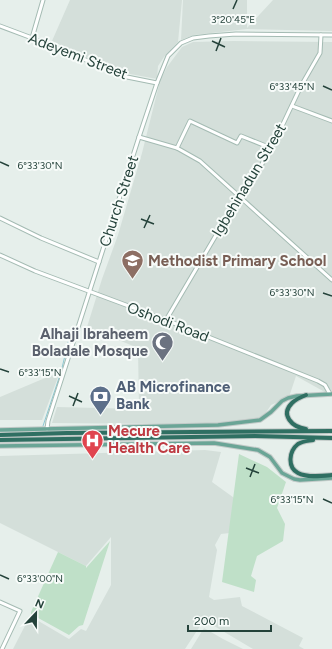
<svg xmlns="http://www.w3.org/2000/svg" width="332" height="649" font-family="Figtree,sans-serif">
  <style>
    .built { fill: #d4dfda }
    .green { fill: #bfe0c8 }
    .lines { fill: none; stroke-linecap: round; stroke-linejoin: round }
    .stream { stroke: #8ec9d4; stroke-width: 1 }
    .secondary-casing { stroke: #a4bbb3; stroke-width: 5 }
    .primary-casing { stroke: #c2cac8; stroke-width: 5.5 }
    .highway-casing { stroke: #c2cac8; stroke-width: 6 }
    .secondary { stroke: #fff; stroke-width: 3 }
    .primary { stroke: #6aa596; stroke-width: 3.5 }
    .highway { stroke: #2f6f62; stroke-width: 4 }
    .ticks { fill: none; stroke: #24423a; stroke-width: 1.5 }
    .labels { text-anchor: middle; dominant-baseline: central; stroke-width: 4; stroke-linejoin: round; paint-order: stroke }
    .street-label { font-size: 15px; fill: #24423a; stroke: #f7fbf9 }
    .education-label { font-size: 15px; font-weight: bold; fill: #785e54; stroke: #f7fbf9; text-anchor: start }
    .worship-label { font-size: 15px; font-weight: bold; fill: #5b616d; stroke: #f7fbf9; text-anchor: end }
    .service-label { font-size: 15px; font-weight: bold; fill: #4e5e75; stroke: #f7fbf9; text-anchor: start }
    .health-label { font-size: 15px; font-weight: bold; fill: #be3a42; stroke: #f7fbf9; text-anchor: start }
    .ticks-label { font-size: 10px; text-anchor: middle; fill: #24423a; stroke: #f7fbf9; stroke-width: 4; stroke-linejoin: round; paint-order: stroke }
  </style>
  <rect width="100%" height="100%" fill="#e6efeb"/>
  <g class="built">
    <polygon points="70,0 182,0 178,42 164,57 158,66 157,79 130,74 104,63 89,59 52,41"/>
    <polygon points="183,0 247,0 247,28 273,0 332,0 332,31 247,29 194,35 181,40"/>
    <polygon points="233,41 332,42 332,396 296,376 289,397 271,405 261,420 234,424 167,426 166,424 52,423 57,407 139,409 138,348 87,327 102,279 118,235 142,153 160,81 167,67 182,47 193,42"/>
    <polygon points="64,370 58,377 42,420 0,420 0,397"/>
    <polygon points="205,450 221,452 212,482 237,500 230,533 221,534 215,545 217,550 209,597 214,600 240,597 242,606 303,638 299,646 304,649 253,649 204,620 185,649 13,649 30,616 69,639 81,629 86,631 111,585 111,537 86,566 0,523 0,456"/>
    <polygon points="204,628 223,639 243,649 191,649"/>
  </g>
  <g class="green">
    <polygon points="239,454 267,467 286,482 277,508 285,524 283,541 257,556 251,576 256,580 254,592 222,582"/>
    <polygon points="110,541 83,625 79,626 69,635 31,614 31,612 58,552 86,566 86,568"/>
  </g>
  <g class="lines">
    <polyline class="stream" points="43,426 61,372 71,331"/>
    <defs>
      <g id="secondary">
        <polyline points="0,26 32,38 127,77 157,83"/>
        <polyline points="32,38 43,0"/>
        <polyline points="292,106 332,121"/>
        <polyline points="139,137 177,148 200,161 332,280"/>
        <polyline points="177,148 190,121 237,143 241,136 271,148"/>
        <polyline points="0,218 41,238 99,262"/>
        <polyline points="0,255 35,271 166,320 318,381 325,385 330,394"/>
        <polyline points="166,320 222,225 258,171 274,143 301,86 320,53 321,35"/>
        <polyline points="47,429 48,421 139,137 157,83 168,56 181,43 193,38 209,36 236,34 332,35"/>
        <polyline points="0,602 20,611 2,649"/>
      </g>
      <g id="primary">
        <polyline points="0,430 218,425 260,420 271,412 282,401 288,398 297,396 332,394"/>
        <polyline points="0,446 214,443 258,450 270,457 282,473 294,479 300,480 332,478"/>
      </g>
      <g id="highway">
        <path d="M 306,429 C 292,427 280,415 292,403 C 296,399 301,397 306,395"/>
        <polyline points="0,435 67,433 332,431"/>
        <polyline points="0,440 255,436 332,438"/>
        <path d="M 313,440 C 308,441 303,441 298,444 C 289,451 287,467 298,473 C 307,478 322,476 332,475"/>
      </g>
    </defs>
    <use href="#secondary" class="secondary-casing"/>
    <use href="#primary" class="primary-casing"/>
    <use href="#highway" class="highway-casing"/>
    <use href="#secondary" class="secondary"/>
    <use href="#primary" class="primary"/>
    <use href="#highway" class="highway"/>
  </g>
  <path class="ticks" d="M 233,9 L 237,0M 212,41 L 225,47M 216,51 L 221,38M 323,86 L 332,90M 0,162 L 9,166M 141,219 L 154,224M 144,228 L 150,215M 323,293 L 332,296M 0,369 L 9,372M 69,396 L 82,402M 73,406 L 78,393M 246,468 L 259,473M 250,477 L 255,464M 323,499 L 332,503M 0,575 L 9,579"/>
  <defs>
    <symbol id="school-pin" viewBox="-11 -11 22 30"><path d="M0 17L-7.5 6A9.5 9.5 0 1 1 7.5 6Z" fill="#8d6e63" stroke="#f7fbf9"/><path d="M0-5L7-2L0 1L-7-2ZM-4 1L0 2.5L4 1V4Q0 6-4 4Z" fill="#fff"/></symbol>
    <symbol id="mosque-pin" viewBox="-11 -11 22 30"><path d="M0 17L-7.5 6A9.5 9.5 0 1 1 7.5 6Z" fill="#6b7280" stroke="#f7fbf9"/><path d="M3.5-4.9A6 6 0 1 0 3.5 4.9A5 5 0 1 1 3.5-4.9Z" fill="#fff"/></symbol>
    <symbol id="bank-pin" viewBox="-11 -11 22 30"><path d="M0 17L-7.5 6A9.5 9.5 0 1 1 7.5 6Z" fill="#5c6f8a" stroke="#f7fbf9"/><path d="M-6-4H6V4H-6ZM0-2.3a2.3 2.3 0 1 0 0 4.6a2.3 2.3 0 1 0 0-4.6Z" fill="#fff"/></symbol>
    <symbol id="hospital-pin" viewBox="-11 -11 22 30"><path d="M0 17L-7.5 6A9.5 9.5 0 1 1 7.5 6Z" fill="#e0444e" stroke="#f7fbf9"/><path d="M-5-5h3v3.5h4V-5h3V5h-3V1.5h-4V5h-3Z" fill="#fff"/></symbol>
  </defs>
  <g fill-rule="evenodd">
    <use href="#school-pin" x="120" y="248" width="25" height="34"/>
    <use href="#mosque-pin" x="150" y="330" width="25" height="34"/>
    <use href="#bank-pin" x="88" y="384" width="25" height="34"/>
    <use href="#hospital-pin" x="80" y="428" width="25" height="34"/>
  </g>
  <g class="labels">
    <g class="street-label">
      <text transform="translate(78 56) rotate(21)">Adeyemi Street</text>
      <text transform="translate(249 180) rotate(-59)">Igbehinadun Street</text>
      <text transform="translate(119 201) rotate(-72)">Church Street</text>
      <text transform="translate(168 322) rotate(21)">Oshodi Road</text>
    </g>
    <g class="education-label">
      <text x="148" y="261">Methodist Primary School</text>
    </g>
    <g class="worship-label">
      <text x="148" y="334">Alhaji Ibraheem<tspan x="148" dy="17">Boladale Mosque</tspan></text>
    </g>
    <g class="service-label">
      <text x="116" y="387">AB Microfinance<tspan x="116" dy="17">Bank</tspan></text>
    </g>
    <g class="health-label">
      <text x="108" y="431">Mecure<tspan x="108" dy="17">Health Care</tspan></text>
    </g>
  </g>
  <g class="ticks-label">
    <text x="233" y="23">3°20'45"E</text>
    <text x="292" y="90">6°33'45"N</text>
    <text x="40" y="169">6°33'30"N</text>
    <text x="292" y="296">6°33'30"N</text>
    <text x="40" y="376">6°33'15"N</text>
    <text x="292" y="503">6°33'15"N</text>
    <text x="40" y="582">6°33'00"N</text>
  </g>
  <g transform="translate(36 613) rotate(22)" stroke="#f7fbf9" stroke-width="3" paint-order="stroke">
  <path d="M0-3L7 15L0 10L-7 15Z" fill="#24423a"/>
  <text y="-6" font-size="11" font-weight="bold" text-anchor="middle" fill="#24423a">N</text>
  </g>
  <path d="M188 625v6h83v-6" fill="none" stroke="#24423a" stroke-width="2"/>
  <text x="194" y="625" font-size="12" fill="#24423a" stroke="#f7fbf9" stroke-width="3" paint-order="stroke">200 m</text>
</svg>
